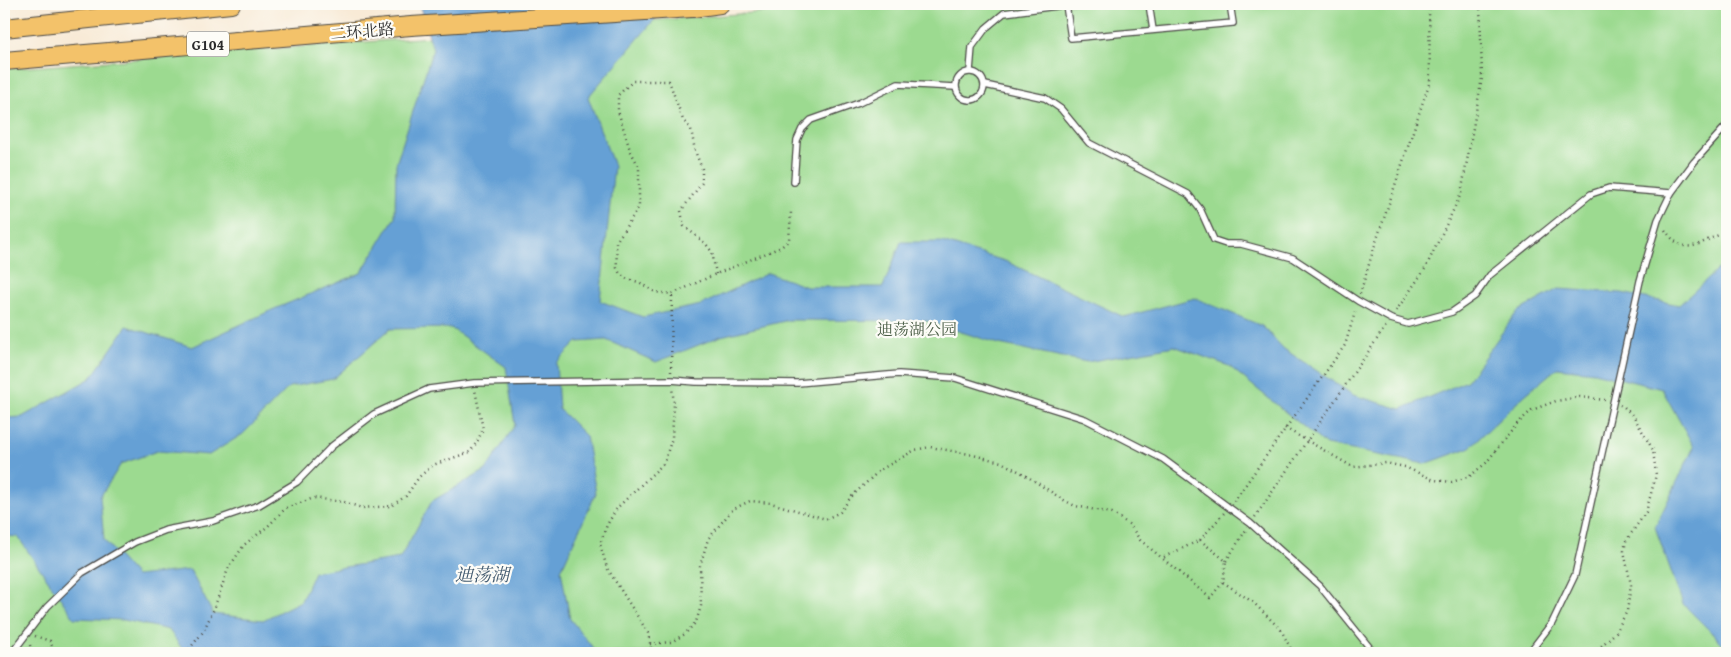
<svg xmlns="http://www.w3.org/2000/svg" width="1731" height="657" font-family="'Gentium Book Plus','Noto Serif SC',serif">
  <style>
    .green { fill: #9cda90; stroke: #64825e }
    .water { fill: #65a0d5; stroke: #486680; fill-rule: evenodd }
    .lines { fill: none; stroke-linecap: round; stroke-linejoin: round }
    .service-casing { stroke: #4a4845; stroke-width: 8 }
    .trunk-casing { stroke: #4a4845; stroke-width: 20 }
    .path { stroke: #4a4845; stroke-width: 2.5; stroke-dasharray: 1 4; stroke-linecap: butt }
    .service { stroke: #fff; stroke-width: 5.5 }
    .trunk { stroke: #f3c26a; stroke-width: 18 }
    .labels { text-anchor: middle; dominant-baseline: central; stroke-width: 4.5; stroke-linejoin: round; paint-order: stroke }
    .shield { fill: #fdfcf7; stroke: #6a6a68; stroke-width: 1 }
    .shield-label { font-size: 15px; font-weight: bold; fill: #2b2b2b }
    .street-label { font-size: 16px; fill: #2b2b2b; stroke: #fdfcf7 }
    .park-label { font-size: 16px; fill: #4d6049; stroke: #fdfcf7 }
    .water-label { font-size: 18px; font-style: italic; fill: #425a6f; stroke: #fdfcf7 }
  </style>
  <rect width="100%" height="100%" fill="#fdfcf7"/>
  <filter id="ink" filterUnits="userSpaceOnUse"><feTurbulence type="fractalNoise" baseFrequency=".02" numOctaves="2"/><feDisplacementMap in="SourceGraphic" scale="10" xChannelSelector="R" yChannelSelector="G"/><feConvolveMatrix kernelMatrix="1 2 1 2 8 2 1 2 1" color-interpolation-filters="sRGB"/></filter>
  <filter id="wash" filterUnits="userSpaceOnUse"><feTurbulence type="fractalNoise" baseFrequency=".0096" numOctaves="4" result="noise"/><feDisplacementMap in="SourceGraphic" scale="20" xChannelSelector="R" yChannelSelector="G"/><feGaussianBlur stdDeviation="1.12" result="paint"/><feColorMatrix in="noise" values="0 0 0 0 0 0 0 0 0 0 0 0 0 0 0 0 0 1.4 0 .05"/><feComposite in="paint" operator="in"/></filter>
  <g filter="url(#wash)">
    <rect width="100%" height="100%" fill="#f8ead6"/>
    <polygon class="green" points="871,4 1727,4 1727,653 4,653 4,69"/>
    <path class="water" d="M 419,4 L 668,4 L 588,97 L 614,166 L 600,301 L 643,317 L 701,305 L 768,273 L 807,287 L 883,287 L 901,242 L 942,242 L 1005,261 L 1124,317 L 1195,298 L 1262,326 L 1284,349 L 1353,395 L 1401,409 L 1467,381 L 1517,312 L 1558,289 L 1622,293 L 1679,305 L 1727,261 L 1727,648 L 1683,604 L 1655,527 L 1694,447 L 1662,389 L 1594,372 L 1557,368 L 1525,395 L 1469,448 L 1425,464 L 1326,445 L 1229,366 L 1174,346 L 1087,362 L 999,344 L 927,321 L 789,320 L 721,336 L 656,362 L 606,340 L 577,342 L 556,363 L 559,409 L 586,436 L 596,493 L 561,570 L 570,619 L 597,653 L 185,653 L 169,630 L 124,620 L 74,618 L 18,537 L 4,536 L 4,418 L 22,417 L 91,378 L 127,326 L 192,347 L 272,310 L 361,273 L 395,217 L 396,164 L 433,49 ZM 451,328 L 506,367 L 515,425 L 486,470 L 432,501 L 400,558 L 314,572 L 301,601 L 263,620 L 213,614 L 190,570 L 136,576 L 104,540 L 100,497 L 121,464 L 157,451 L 209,455 L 243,434 L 289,387 L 333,379 L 390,329 Z"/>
  </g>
  <g filter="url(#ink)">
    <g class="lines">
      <defs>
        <g id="service">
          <polyline points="1149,4 1153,30"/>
          <polyline points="1066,5 1071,38 1233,23 1230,4"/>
          <polyline points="970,71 972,47 986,28 1004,13 1072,4"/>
          <circle cx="970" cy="86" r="14"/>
          <polyline points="985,85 1045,98 1061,109 1089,143 1188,194 1200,209 1214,240 1226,244 1241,244 1293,258 1358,301 1391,319 1408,324 1452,312 1475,296 1490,275 1591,194 1609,188 1671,193"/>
          <polyline points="794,182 797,140 802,129 811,120 859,103 898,84 955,87"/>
          <polyline points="12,653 47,607 82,573 135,542 166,530 213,521 259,505 297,482 332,446 374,414 429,389 474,383 671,380 696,382 798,383 899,374 955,378 1085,419 1163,459 1250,523 1320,586 1374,653"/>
          <polyline points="1529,653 1552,623 1575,575 1640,281 1658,220 1671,193 1694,162 1727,125"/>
        </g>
        <g id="trunk">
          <polyline points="4,28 231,4"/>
          <polyline points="4,61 411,26 692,8 720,4"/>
        </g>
      </defs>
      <use href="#service" class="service-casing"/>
      <use href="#trunk" class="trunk-casing"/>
      <g class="path">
        <path d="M 1665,230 C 1687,261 1700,240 1727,232"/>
        <polyline points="716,274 712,252 706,244 684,226 681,211 702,183 702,169 695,151 691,129 683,120 669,81 633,81 618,95 618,111 630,150 639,167 639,207 616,242 617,268 620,274 627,279 639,282 655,292 672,294 716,274 781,247 789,240 791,212"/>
        <polyline points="1360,294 1373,251 1430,81 1429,4"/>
        <polyline points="1396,311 1425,269 1461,194 1482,78 1480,4"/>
        <polyline points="671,372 672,294"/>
        <polyline points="1285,428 1353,467 1386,463 1405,467 1434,480 1452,482 1470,476 1486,463 1517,424 1532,410 1556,401 1580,397 1605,400"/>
        <polyline points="1234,501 1345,345 1356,309"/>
        <polyline points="1255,517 1386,326"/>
        <polyline points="1200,540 1224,513"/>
        <polygon points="1200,540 1226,561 1223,582 1210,598 1162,558"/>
        <polyline points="1226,561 1246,530"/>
        <polyline points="1223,582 1254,603 1281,630 1293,653"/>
        <polyline points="35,636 50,641 55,653"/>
        <polyline points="650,644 671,642 685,634 696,622 701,606 700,566 708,539 733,509 750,501 771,503 826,519 840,512 851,497 880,470 915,450 930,447 969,454 1001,462 1022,473 1062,499 1075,506 1112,513 1130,525 1140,540 1162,558"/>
        <polyline points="30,645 32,653"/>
        <polyline points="186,653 203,632 214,609 228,569 244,545 267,527 286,508 314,498 344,502 362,508 391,506 406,496 419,477 433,465 470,452 477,442 483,429 475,390"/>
        <polyline points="652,653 648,633 607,568 600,544 607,525 617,508 664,463 672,438 674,403 672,388"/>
        <polyline points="1594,653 1616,632 1627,611 1631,585 1624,551 1626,541 1646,512 1656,475 1653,450 1634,417 1624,407 1620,405"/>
      </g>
      <use href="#service" class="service"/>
      <use href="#trunk" class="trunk"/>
    </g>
  </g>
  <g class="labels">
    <rect class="shield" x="187" y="31.5" width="42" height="25" rx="4"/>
    <g class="shield-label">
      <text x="208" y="44">G104</text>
    </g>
    <g class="street-label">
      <text transform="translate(362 31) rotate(-5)">二环北路</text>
    </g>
    <g class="park-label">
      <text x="917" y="329">迪荡湖公园</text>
    </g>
    <g class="water-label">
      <text x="482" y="574">迪荡湖</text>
    </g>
  </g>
  <rect width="1731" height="657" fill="none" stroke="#fdfcf7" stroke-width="20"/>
</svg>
